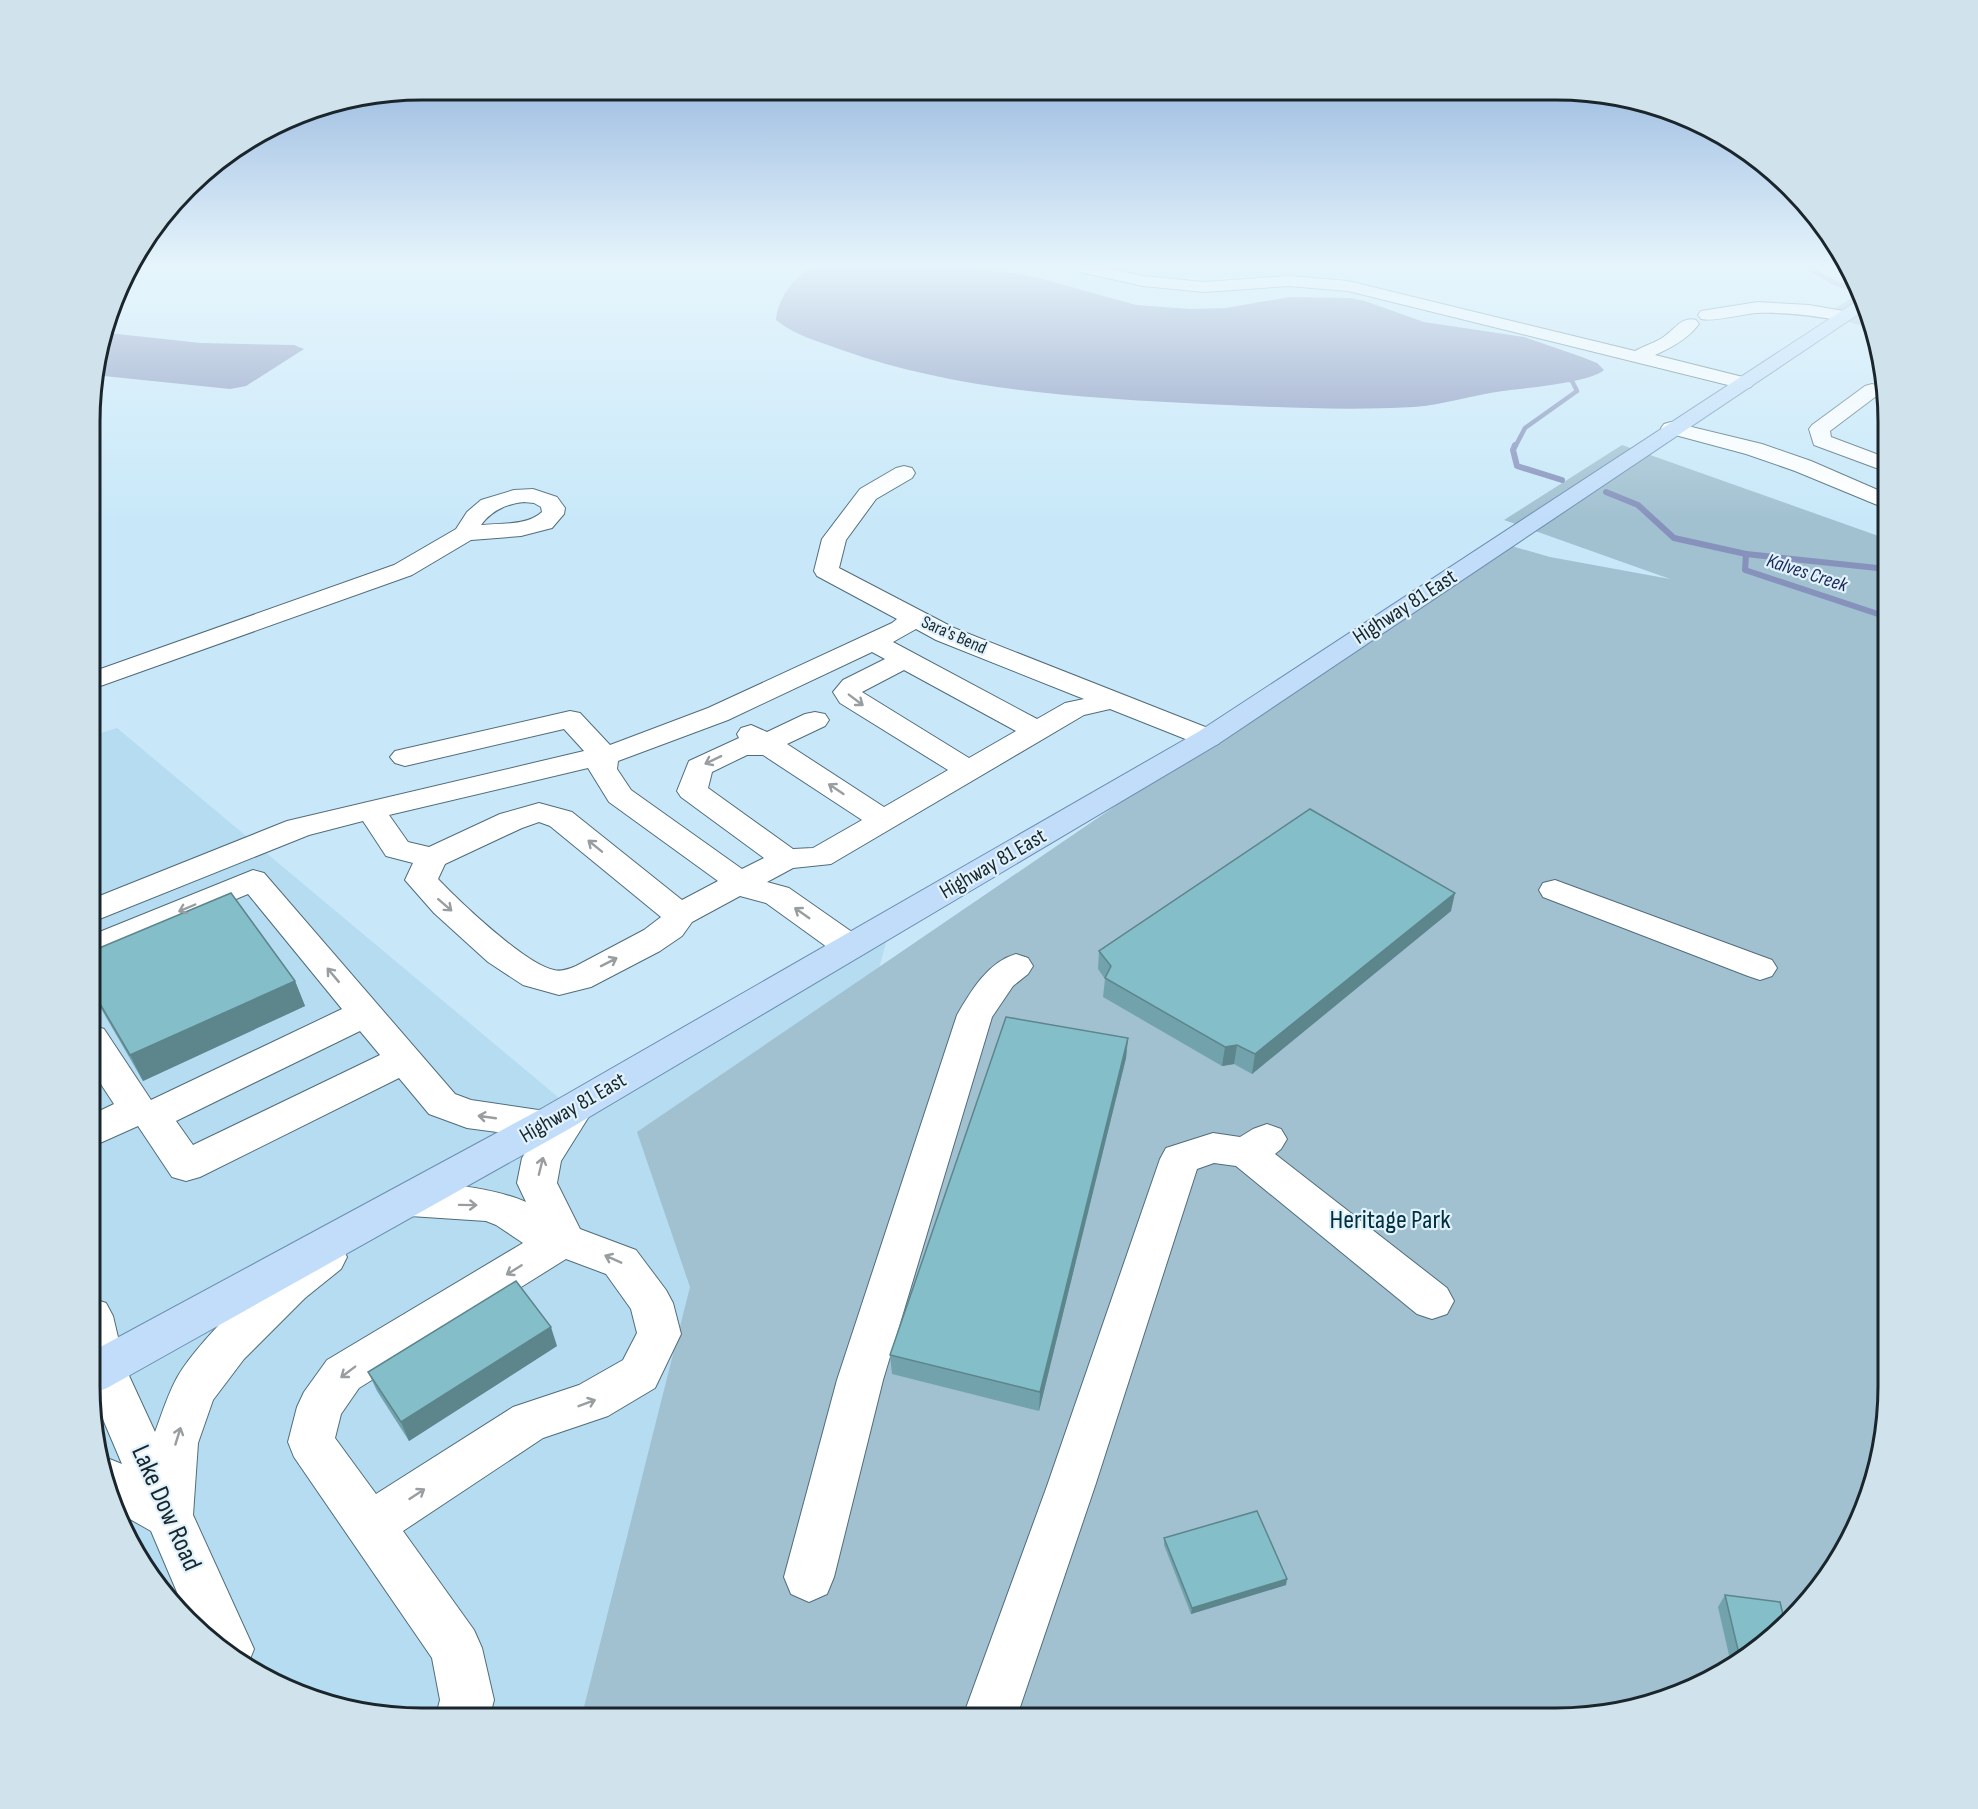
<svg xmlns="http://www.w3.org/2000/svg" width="1978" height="1809" font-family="'Sofia Sans Condensed',sans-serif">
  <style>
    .built { fill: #b5dcf0 }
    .green { fill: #a1c0d0 }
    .water { fill: #8692bb }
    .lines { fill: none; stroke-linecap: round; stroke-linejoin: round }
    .stream-far1 { stroke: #8692bb; stroke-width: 4.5 }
    .stream { stroke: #8692bb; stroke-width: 6 }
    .minor-casing { stroke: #506d7b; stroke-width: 2 }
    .major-casing { stroke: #6c8eb0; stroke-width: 2 }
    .minor { fill: #fff; fill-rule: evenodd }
    .major { fill: #c1ddfa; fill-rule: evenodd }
    .wall { fill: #72a3ac }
    .shaded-wall { fill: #5c858c }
    .building { fill: #84bec8; stroke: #5c858c; stroke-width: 1.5 }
    .oneway { stroke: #989da0 }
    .labels { text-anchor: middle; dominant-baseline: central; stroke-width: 4.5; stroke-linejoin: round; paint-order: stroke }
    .far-street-label { font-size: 18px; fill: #1a262c; stroke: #e0f3fd }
    .far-water-label { font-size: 20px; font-style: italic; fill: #1d285b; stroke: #e0f3fd }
    .street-label { font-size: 22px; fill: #1a262c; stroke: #e0f3fd }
    .near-park-label { font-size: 27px; fill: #012e3f; stroke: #e0f3fd }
    .near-street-label { font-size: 27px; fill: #1a262c; stroke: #e0f3fd }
    .rim { fill: none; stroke: #1a262c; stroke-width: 3 }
  </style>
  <rect width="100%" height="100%" fill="#c8e8f9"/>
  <polygon class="built" points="117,728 577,1113 895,910 672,1719 422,1719 357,1713 276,1685 172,1606 115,1514 91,1408 92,736"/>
  <g class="green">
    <polygon points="1861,292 1870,328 1825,315"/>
    <polygon points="1622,445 1887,539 1888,1387 1877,1473 1854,1533 1775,1637 1683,1694 1577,1718 581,1719 690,1287 637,1132 1501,543 1550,557 1670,579 1504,520"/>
  </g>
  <g class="water">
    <path d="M 810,268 L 985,268 L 1039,278 L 1136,305 L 1190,309 L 1226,308 L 1290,297 L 1350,298 L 1365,301 L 1424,322 L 1524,337 L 1582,357 L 1597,363 L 1604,370 C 1590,383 1524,388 1503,391 C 1472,395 1444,405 1413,407 C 1343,411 1274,407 1204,404 C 1083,398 957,391 842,350 C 820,342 794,335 776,320 C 778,300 792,279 810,268 Z"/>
    <polygon points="108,333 201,343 294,345 304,349 246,386 230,389 94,375"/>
  </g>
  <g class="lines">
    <g class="stream-far1">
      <polyline points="1808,268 1837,284 1860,291"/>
      <polyline points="1515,447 1525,428 1577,391 1572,381 1563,377"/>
    </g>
    <g class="stream">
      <polyline points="1515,445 1513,450 1517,466 1562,480"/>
      <polyline points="1606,492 1638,505 1674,538 1746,554 1887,569"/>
      <polyline points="1746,554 1745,570 1887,617"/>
    </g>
    <defs>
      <g id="minor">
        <path d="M 1078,268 L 1107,268 L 1143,276 L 1204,282 L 1289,276 L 1348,281 L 1635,351 C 1644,346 1654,343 1662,338 C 1674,331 1681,316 1696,320 L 1699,324 C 1688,339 1671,348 1655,355 L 1751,379 L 1754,383 L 1751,387 L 1744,389 L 1348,291 L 1289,286 L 1204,292 L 1143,286 L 1080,272 Z"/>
        <path d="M 1758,302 L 1809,305 L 1849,312 L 1852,316 L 1849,320 L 1843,321 C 1815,316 1786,312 1757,313 C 1741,314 1715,322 1701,319 L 1698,315 L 1701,311 Z"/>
        <polygon points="1872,384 1884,387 1887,400 1875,397 1830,431 1831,437 1887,458 1887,472 1814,445 1809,429 1812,425 1865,386"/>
        <polygon points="1671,422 1762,444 1811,461 1887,494 1887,509 1795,471 1746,454 1664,432 1661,428 1664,424"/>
        <path d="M 904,466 L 912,468 L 915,473 L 912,478 L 876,499 L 846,540 L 839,568 L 954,628 L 1218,732 L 1222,738 L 1218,744 L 1208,747 L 1198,744 L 1110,709 L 1084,715 L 831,864 L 793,868 L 767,882 L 789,888 L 862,939 L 867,947 L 862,955 L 850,958 L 838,955 L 766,903 L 740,896 L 692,922 L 682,936 L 660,951 L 591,987 L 559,995 L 523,985 L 488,962 L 434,913 L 405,880 L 413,863 L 386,856 L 363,821 L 309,835 L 92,922 L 92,899 L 287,821 L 584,751 L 564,729 L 405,766 L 395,763 L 390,757 L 395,751 L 570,711 L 580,713 L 610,745 L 708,708 L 892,623 L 897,619 L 817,576 L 814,571 L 822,539 L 860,489 L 896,468 ZM 916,629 L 936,640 L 1084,699 L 1065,703 L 1037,719 L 893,642 ZM 872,652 L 885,659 L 843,680 L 833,692 L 840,703 L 948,770 L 884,807 L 787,744 L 825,726 L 829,720 L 825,714 L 815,712 L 805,714 L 767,732 L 751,725 L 741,728 L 737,734 L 739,738 L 689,761 L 677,791 L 681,797 L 764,858 L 742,869 L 631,790 L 617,769 L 618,761 L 728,720 ZM 904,670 L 1016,731 L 969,758 L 862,692 ZM 747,755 L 763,755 L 862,820 L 813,848 L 793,849 L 708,788 L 712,772 ZM 588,768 L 609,802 L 718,881 L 682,900 L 572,812 L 539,803 L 500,814 L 429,847 L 408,842 L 389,815 ZM 539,822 L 550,826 L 661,917 L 644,930 L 576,966 C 569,969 561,972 554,970 C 526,965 459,901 438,879 L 445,864 L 522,828 Z"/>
        <path d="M 533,489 L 557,497 L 565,508 L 564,514 L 552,528 L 521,536 L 471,540 L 412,575 L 92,689 L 92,672 L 394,565 L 456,529 L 467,512 L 481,500 L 514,490 ZM 524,502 L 534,503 L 541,507 L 542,512 C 527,526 500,523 481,525 C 492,510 506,504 524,502 Z"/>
        <path d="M 253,870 L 264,873 L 455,1094 L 471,1100 L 552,1112 C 562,1097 570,1095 588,1100 L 593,1110 L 561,1161 L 557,1183 L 580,1229 L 636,1250 L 666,1290 L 673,1303 L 681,1334 L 655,1388 L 608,1416 L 543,1438 L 403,1531 L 474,1630 L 482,1648 L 494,1700 L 489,1719 L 435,1719 L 440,1700 L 432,1658 L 294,1457 L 288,1442 L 297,1407 L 304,1392 L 327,1360 L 523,1243 L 496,1225 L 486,1221 L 410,1216 L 396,1211 L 390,1200 L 396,1189 C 429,1178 494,1188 526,1202 L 517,1183 L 522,1158 L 535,1137 L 467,1128 L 429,1114 L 399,1078 L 200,1177 L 186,1181 L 172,1177 L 138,1126 L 91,1147 L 91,1115 L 114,1104 L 91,1069 L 92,1025 L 104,1029 L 151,1100 L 342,1009 L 248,894 L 92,959 L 92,935 ZM 360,1031 L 380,1055 L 193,1145 L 176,1121 ZM 566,1259 L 606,1274 L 631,1309 L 637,1333 L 623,1360 L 579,1385 L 513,1407 L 376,1494 L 335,1438 L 341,1414 L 359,1388 Z"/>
        <polygon points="1555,880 1772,960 1777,968 1772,976 1760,980 1748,976 1543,897 1539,890 1543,883"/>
        <path d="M 1016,954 L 1028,958 L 1033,966 L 1028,974 L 1013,986 L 992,1017 L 883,1380 L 834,1577 L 827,1594 L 809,1602 L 791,1594 L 784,1577 L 837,1380 L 957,1015 C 971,991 988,962 1016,954 Z"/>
        <polygon points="1267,1124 1281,1129 1287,1139 1281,1149 1275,1154 1447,1288 1454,1301 1447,1314 1432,1319 1417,1314 1236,1166 1214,1163 1197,1169 1095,1486 1016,1719 962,1719 1047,1486 1160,1159 1166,1148 1213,1133 1240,1137 1253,1129"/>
        <path d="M 326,1240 L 341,1245 L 347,1257 L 341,1269 L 305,1298 L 244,1359 L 213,1400 L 198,1443 L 193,1515 L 254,1649 L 248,1664 L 188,1618 L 151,1531 L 114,1510 L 103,1459 L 107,1458 L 122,1464 L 91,1391 L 91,1298 L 106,1303 L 113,1316 L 125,1367 L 155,1432 C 162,1414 168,1393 178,1376 C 200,1338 285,1254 326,1240 Z"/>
      </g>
      <polygon id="major" points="1863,297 1866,309 1218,744 569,1129 107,1388 91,1394 91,1352 541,1109 1198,732"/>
    </defs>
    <use href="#minor" class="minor-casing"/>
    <use href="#major" class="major-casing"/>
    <use href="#minor" class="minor"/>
    <use href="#major" class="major"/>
  </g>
  <g class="wall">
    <polygon points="1451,911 1252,1074 1234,1064 1222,1066 1103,997 1105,979 1098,969 1099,951"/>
    <polygon points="92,951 295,981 305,1006 143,1081 92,993"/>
    <polygon points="1128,1038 1126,1058 1039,1411 892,1374 890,1355"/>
    <polygon points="557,1346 409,1441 377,1391 368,1372"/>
    <polygon points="1164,1538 1286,1585 1191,1614 1164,1545"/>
    <polygon points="1725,1595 1775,1637 1731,1664 1718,1607"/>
  </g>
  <g class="shaded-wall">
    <polygon points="1455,893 1451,911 1252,1074 1255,1054"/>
    <polygon points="295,981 305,1006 143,1081 130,1055"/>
    <polygon points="1128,1038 1126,1058 1039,1411 1040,1392"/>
    <polygon points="1237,1045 1234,1064 1222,1066 1225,1047"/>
    <polygon points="551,1327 557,1346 409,1441 401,1422"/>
    <polygon points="1287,1579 1286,1585 1191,1614 1192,1608"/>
  </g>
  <g class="building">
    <polygon points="1310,809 1455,893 1255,1054 1237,1045 1225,1047 1105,978 1111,966 1099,951"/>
    <polygon points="231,893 295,981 130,1055 92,990 92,951"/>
    <polygon points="1006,1017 1128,1038 1040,1392 890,1355"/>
    <polygon points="516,1281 551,1327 401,1422 368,1372"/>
    <polygon points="1257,1511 1287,1579 1192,1608 1164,1538"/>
    <polygon points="1725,1595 1780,1602 1785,1623 1775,1637 1740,1658"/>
  </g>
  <defs><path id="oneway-shaft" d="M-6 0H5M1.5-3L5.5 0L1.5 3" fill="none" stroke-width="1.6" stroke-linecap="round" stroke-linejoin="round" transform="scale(1.5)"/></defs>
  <g class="oneway">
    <use href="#oneway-shaft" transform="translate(856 700) rotate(37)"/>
    <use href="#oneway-shaft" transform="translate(713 760) rotate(154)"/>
    <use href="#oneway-shaft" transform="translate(836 789) rotate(-146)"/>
    <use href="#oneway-shaft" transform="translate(595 846) rotate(-141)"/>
    <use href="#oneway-shaft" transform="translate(445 905) rotate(41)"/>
    <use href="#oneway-shaft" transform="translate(187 908) rotate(157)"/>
    <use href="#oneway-shaft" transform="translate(802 913) rotate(-145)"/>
    <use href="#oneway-shaft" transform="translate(609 962) rotate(-27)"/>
    <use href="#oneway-shaft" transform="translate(333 975) rotate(-130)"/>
    <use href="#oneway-shaft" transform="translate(487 1117) rotate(-172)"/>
    <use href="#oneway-shaft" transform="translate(541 1166) rotate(-76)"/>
    <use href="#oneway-shaft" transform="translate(468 1205) rotate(1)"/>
    <use href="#oneway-shaft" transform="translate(613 1259) rotate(-156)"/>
    <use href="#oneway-shaft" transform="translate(514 1270) rotate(148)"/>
    <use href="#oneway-shaft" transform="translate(348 1372) rotate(143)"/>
    <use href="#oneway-shaft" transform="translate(587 1403) rotate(-21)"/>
    <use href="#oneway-shaft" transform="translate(178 1436) rotate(-73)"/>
    <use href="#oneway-shaft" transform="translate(417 1494) rotate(-33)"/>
  </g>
  <linearGradient id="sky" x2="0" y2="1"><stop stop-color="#81a6d6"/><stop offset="0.51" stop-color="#e6f5fc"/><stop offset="1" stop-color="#e6f5fc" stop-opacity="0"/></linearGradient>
  <rect width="1978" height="521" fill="url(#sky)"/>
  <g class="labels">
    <g class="far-street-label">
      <text transform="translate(954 635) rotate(24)">Sara's Bend</text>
    </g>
    <g class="far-water-label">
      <text transform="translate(1807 573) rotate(18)">Kalves Creek</text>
    </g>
    <g class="street-label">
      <text transform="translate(1405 607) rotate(-33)">Highway 81 East</text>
      <text transform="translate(993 864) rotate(-30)">Highway 81 East</text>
      <text transform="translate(573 1108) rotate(-30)">Highway 81 East</text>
    </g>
    <g class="near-park-label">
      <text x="1390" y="1220">Heritage Park</text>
    </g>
    <g class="near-street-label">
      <text transform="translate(166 1508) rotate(66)">Lake Dow Road</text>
    </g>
  </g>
  <path d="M0 0H1978V1809H0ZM422 100H1556A322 322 0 0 1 1878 422V1386A322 322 0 0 1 1556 1708H422A322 322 0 0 1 100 1386V422A322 322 0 0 1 422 100Z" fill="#d0e3ec" fill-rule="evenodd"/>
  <path class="rim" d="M422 100H1556A322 322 0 0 1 1878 422V1386A322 322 0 0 1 1556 1708H422A322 322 0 0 1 100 1386V422A322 322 0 0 1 422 100Z"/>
</svg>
